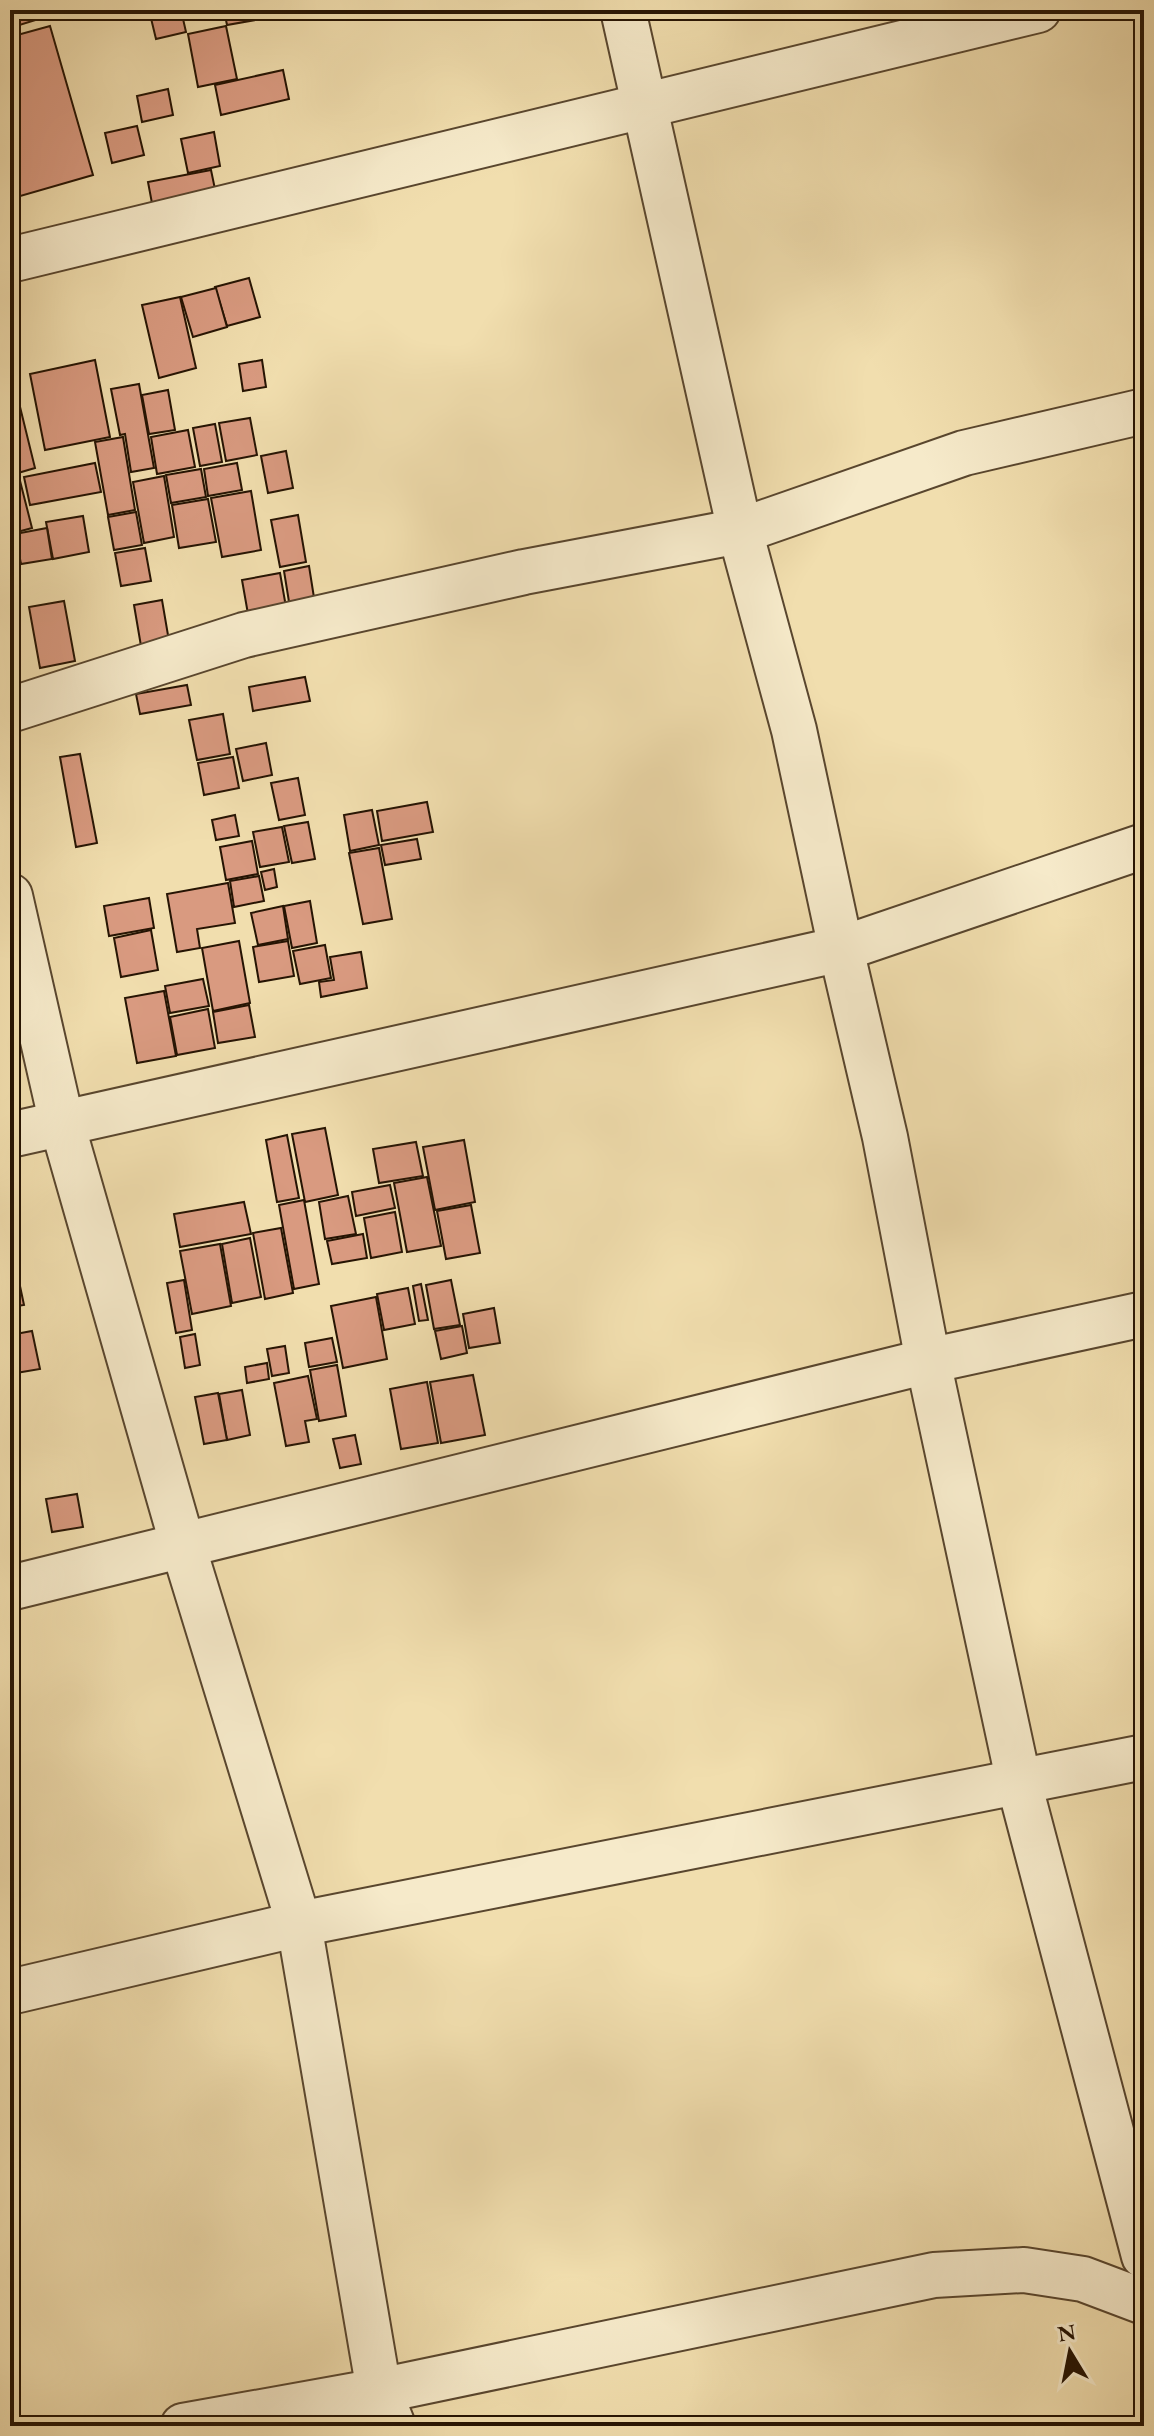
<svg xmlns="http://www.w3.org/2000/svg" width="1154" height="2436" font-family="'EB Garamond',serif">
  <style>
    .building { fill: #d99a80; stroke: #261403; stroke-width: 2 }
    .lines { fill: none; stroke-linecap: round; stroke-linejoin: round }
    .minor-casing { stroke: #59462e; stroke-width: 48 }
    .tertiary-casing { stroke: #59462e; stroke-width: 48 }
    .minor { stroke: #f6eaca; stroke-width: 44 }
    .tertiary { stroke: #f6eaca; stroke-width: 44 }
  </style>
  <rect width="100%" height="100%" fill="#f1deae"/>
  <filter id="stains"><feTurbulence type="fractalNoise" baseFrequency=".0025" numOctaves="4"/><feColorMatrix values="0 0 0 0 .2 0 0 0 0 .09 0 0 0 0 .02 0 0 0 .5 -.17"/></filter>
  <radialGradient id="worn" r=".72"><stop offset=".6" stop-color="#630" stop-opacity="0"/><stop offset="1" stop-color="#630" stop-opacity=".3"/></radialGradient>
  <g class="building">
    <polygon points="10,10 43,10 45,17 10,28"/>
    <polygon points="149,10 181,10 186,32 156,39"/>
    <polygon points="224,10 277,10 278,16 227,25"/>
    <polygon points="50,26 93,175 10,199 10,37"/>
    <polygon points="226,26 237,79 198,87 188,34"/>
    <polygon points="283,70 289,99 221,115 215,85"/>
    <polygon points="168,89 173,115 142,122 137,96"/>
    <polygon points="137,126 144,155 112,163 105,133"/>
    <polygon points="214,132 220,166 188,173 181,139"/>
    <polygon points="211,170 216,194 154,214 148,182"/>
    <polygon points="249,278 260,317 227,326 215,287"/>
    <polygon points="216,288 227,327 193,337 181,297"/>
    <polygon points="180,297 196,368 159,378 142,305"/>
    <polygon points="95,360 110,437 45,450 30,374"/>
    <polygon points="262,360 266,387 243,391 239,364"/>
    <polygon points="10,366 35,468 18,473 32,528 10,534"/>
    <polygon points="139,384 154,468 131,472 125,434 120,435 111,389"/>
    <polygon points="168,390 175,430 149,434 142,395"/>
    <polygon points="250,418 257,455 226,461 219,423"/>
    <polygon points="215,424 222,462 200,466 193,428"/>
    <polygon points="188,430 195,467 157,474 151,437"/>
    <polygon points="123,437 135,510 108,515 95,442"/>
    <polygon points="286,451 293,488 268,493 261,456"/>
    <polygon points="95,463 101,492 30,505 24,477"/>
    <polygon points="237,463 242,490 208,496 204,469"/>
    <polygon points="201,469 206,497 171,503 166,475"/>
    <polygon points="164,476 174,537 144,543 133,482"/>
    <polygon points="251,491 261,550 222,557 211,498"/>
    <polygon points="208,499 216,542 179,548 172,505"/>
    <polygon points="136,512 142,545 114,550 108,517"/>
    <polygon points="298,515 306,562 280,567 271,520"/>
    <polygon points="83,516 89,552 53,559 46,522"/>
    <polygon points="47,528 52,559 21,564 15,534"/>
    <polygon points="145,548 151,581 121,586 115,553"/>
    <polygon points="309,566 315,604 290,608 284,571"/>
    <polygon points="280,573 286,607 248,614 242,580"/>
    <polygon points="162,600 169,641 141,646 134,605"/>
    <polygon points="64,601 75,661 40,668 29,607"/>
    <polygon points="305,677 310,701 253,711 249,687"/>
    <polygon points="187,685 191,705 140,714 136,694"/>
    <polygon points="223,714 230,754 197,760 189,720"/>
    <polygon points="266,743 272,775 243,781 236,749"/>
    <polygon points="80,754 97,843 76,847 60,757"/>
    <polygon points="233,757 239,788 204,795 198,763"/>
    <polygon points="298,778 305,815 279,820 271,783"/>
    <polygon points="427,802 433,832 382,841 377,811"/>
    <polygon points="372,810 379,845 350,851 344,815"/>
    <polygon points="235,815 239,836 216,840 212,820"/>
    <polygon points="308,822 315,859 292,863 284,826"/>
    <polygon points="282,827 289,862 260,867 253,832"/>
    <polygon points="417,839 421,859 385,865 381,845"/>
    <polygon points="252,841 258,874 226,880 220,847"/>
    <polygon points="379,848 392,919 363,924 349,853"/>
    <polygon points="274,869 277,887 265,890 261,872"/>
    <polygon points="259,876 264,901 234,907 230,881"/>
    <polygon points="228,883 235,923 197,929 200,948 177,952 167,894"/>
    <polygon points="149,898 154,928 109,936 104,906"/>
    <polygon points="310,901 317,943 292,948 284,906"/>
    <polygon points="283,906 288,939 258,945 251,913"/>
    <polygon points="151,930 158,970 121,977 114,938"/>
    <polygon points="239,941 250,1003 213,1011 202,948"/>
    <polygon points="288,941 294,976 259,982 253,947"/>
    <polygon points="325,945 331,978 300,984 293,951"/>
    <polygon points="361,952 367,988 321,997 319,982 334,980 330,957"/>
    <polygon points="203,979 209,1006 170,1013 165,986"/>
    <polygon points="164,991 176,1056 137,1063 125,998"/>
    <polygon points="249,1005 255,1037 218,1043 213,1012"/>
    <polygon points="208,1009 215,1048 177,1055 170,1017"/>
    <polygon points="325,1128 338,1195 305,1202 292,1134"/>
    <polygon points="287,1135 299,1198 277,1202 266,1140"/>
    <polygon points="464,1140 475,1202 435,1210 423,1147"/>
    <polygon points="416,1142 423,1176 379,1183 373,1149"/>
    <polygon points="427,1177 441,1246 407,1252 394,1183"/>
    <polygon points="390,1185 395,1208 356,1216 352,1192"/>
    <polygon points="348,1196 356,1234 325,1239 319,1202"/>
    <polygon points="304,1200 319,1284 294,1289 279,1205"/>
    <polygon points="244,1202 251,1234 180,1247 174,1214"/>
    <polygon points="471,1205 480,1253 446,1259 437,1211"/>
    <polygon points="395,1212 402,1252 371,1258 364,1218"/>
    <polygon points="281,1228 293,1293 265,1299 253,1233"/>
    <polygon points="363,1234 367,1258 332,1264 327,1241"/>
    <polygon points="250,1238 261,1297 232,1303 222,1244"/>
    <polygon points="220,1244 231,1306 192,1314 180,1251"/>
    <polygon points="17,1272 24,1305 10,1307 10,1273"/>
    <polygon points="184,1280 192,1330 176,1333 167,1283"/>
    <polygon points="451,1280 460,1325 434,1329 426,1285"/>
    <polygon points="421,1284 428,1320 419,1321 413,1286"/>
    <polygon points="408,1288 415,1324 384,1330 377,1294"/>
    <polygon points="376,1297 387,1359 343,1368 331,1306"/>
    <polygon points="494,1308 500,1343 469,1348 463,1314"/>
    <polygon points="462,1326 467,1353 441,1359 435,1331"/>
    <polygon points="32,1331 40,1369 10,1374 10,1335"/>
    <polygon points="195,1334 200,1365 185,1368 180,1337"/>
    <polygon points="332,1338 337,1362 309,1367 305,1343"/>
    <polygon points="285,1346 289,1373 272,1376 267,1349"/>
    <polygon points="267,1363 269,1379 247,1383 245,1367"/>
    <polygon points="337,1365 346,1416 319,1421 310,1370"/>
    <polygon points="473,1375 485,1435 441,1443 430,1382"/>
    <polygon points="308,1376 317,1419 305,1421 309,1442 286,1446 274,1383"/>
    <polygon points="427,1382 438,1443 401,1449 390,1389"/>
    <polygon points="242,1390 250,1435 227,1440 219,1394"/>
    <polygon points="218,1393 227,1440 204,1444 195,1397"/>
    <polygon points="355,1435 361,1464 340,1468 333,1439"/>
    <polygon points="77,1494 83,1527 52,1532 46,1499"/>
  </g>
  <g class="lines">
    <defs>
      <g id="minor">
        <polyline points="623,10 740,531 794,730 841,949 885,1137 928,1361 1019,1783 1144,2256"/>
        <polyline points="10,260 1038,10"/>
        <polyline points="10,710 244,635 524,572 740,531 964,453 1144,411"/>
        <polyline points="10,1135 841,949 1144,846"/>
        <polyline points="10,1588 928,1361 1144,1314"/>
        <polyline points="10,1992 299,1924"/>
        <polyline points="183,2426 379,2391 934,2275 1024,2270 1083,2279 1144,2302"/>
      </g>
      <g id="tertiary">
        <polyline points="10,896 62,1124 183,1546 299,1924 379,2391 393,2426"/>
        <polyline points="299,1924 1144,1757"/>
      </g>
    </defs>
    <use href="#minor" class="minor-casing"/>
    <use href="#tertiary" class="tertiary-casing"/>
    <use href="#minor" class="minor"/>
    <use href="#tertiary" class="tertiary"/>
  </g>
  <rect width="1154" height="2436" fill="none" stroke="#f1deae" stroke-width="40"/>
  <rect x="12" y="12" width="1130" height="2412" fill="none" stroke="#261403" stroke-width="4"/>
  <rect x="20" y="20" width="1114" height="2396" fill="none" stroke="#261403" stroke-width="2"/>
  <g transform="translate(1070 2352) rotate(350)" stroke="#f6eaca" stroke-width="6" paint-order="stroke">
  <path d="M0-6L14 30L0 20L-14 30Z" fill="#261403"/>
  <text y="-12" font-size="22" font-weight="bold" text-anchor="middle" fill="#261403">N</text>
  </g>
  <rect width="100%" height="100%" filter="url(#stains)"/>
  <rect width="100%" height="100%" fill="url(#worn)"/>
</svg>
